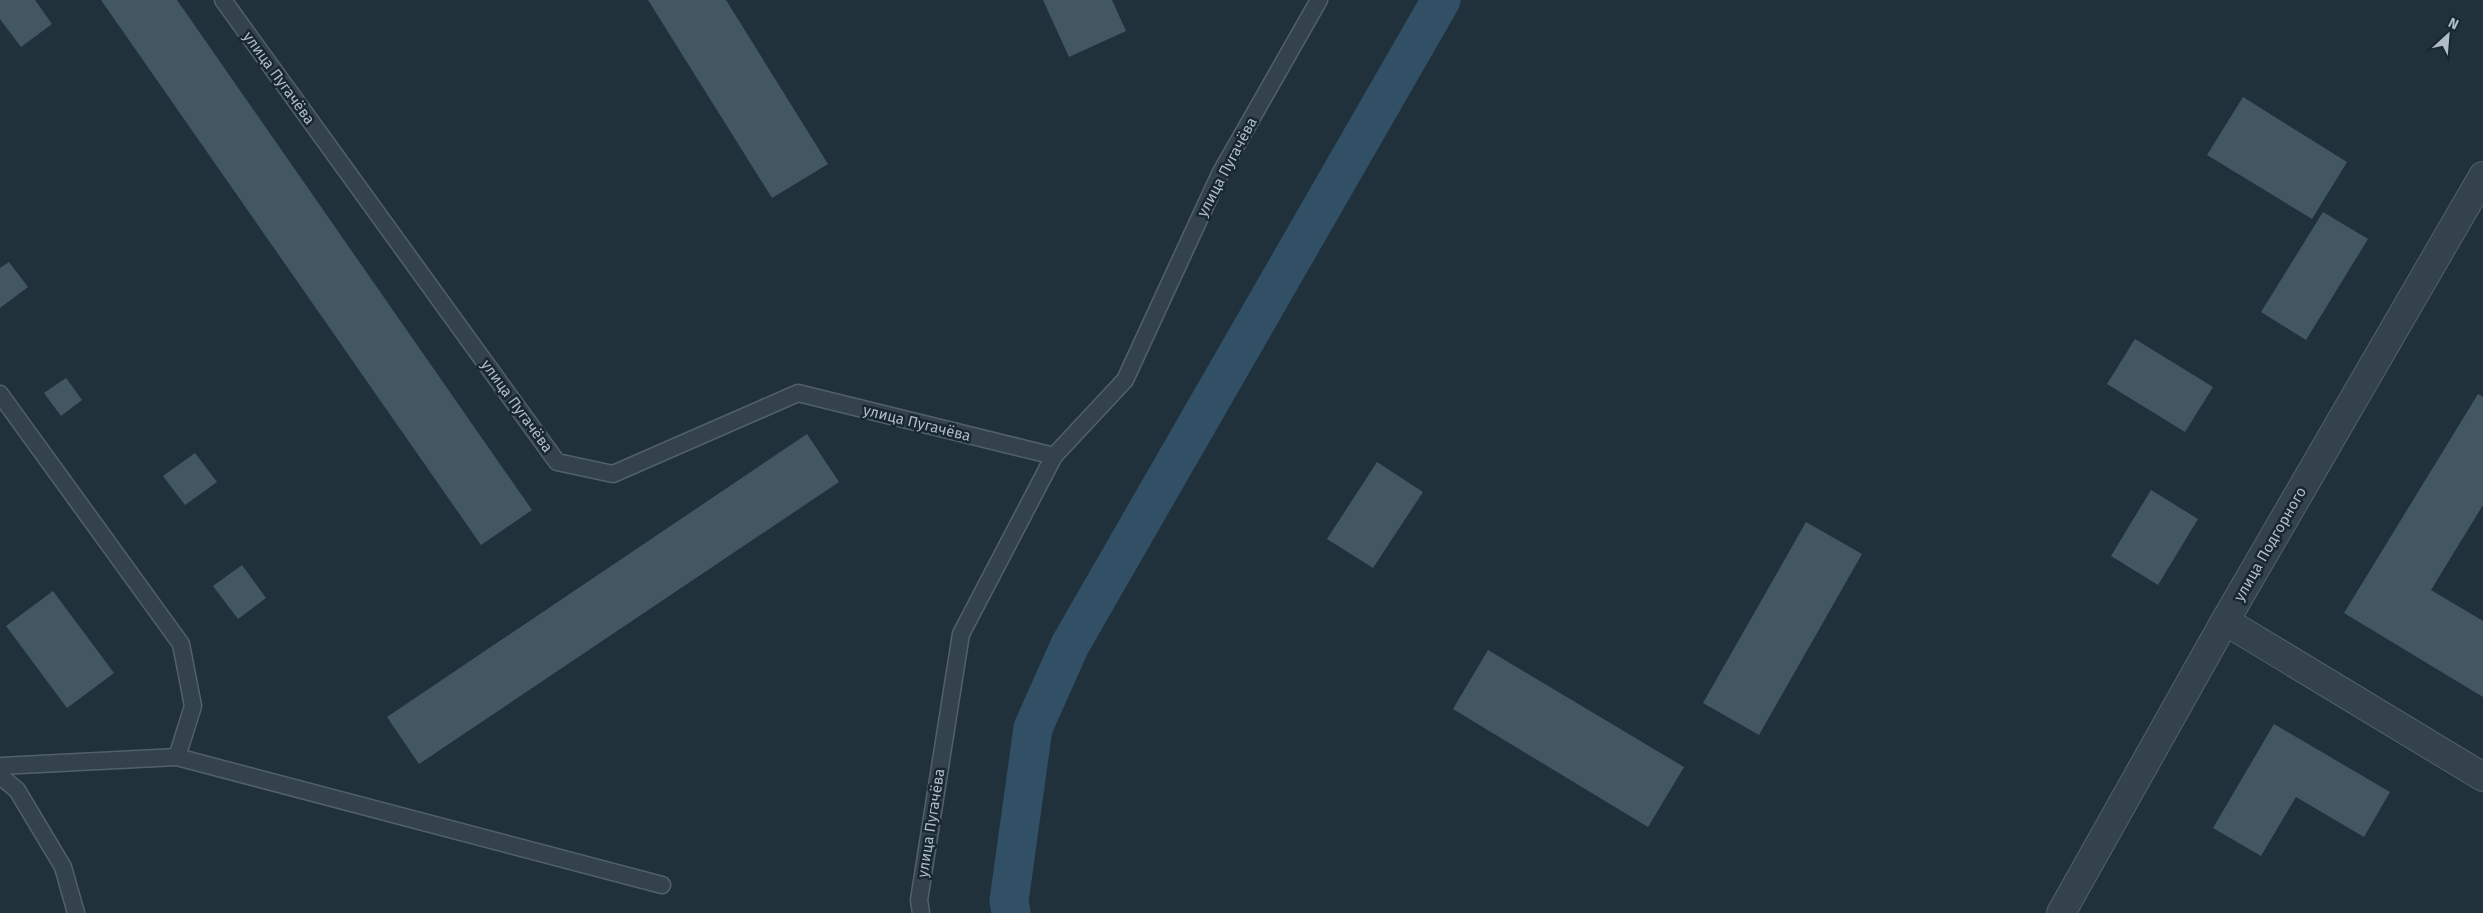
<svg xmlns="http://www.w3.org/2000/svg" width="2483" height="913" font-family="'Fira Sans',sans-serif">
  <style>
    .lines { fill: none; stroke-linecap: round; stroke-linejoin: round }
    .canal { stroke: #325065; stroke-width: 39 }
    .building { fill: #435763 }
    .service-casing { stroke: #52606a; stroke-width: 19 }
    .minor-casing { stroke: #52606a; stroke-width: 30 }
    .service { stroke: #34424c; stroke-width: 16 }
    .minor { stroke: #34424c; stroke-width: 28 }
    .labels { text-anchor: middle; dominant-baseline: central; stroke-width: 5; stroke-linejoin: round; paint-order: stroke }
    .street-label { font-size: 15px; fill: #afbdc8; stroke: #192731 }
  </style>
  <rect width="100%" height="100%" fill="#20313c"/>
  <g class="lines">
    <polyline class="canal" points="1011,913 1009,901 1033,728 1070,645 1441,0"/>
  </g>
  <g class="building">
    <polygon points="0,0 35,0 52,24 21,47 0,19"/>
    <polygon points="101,0 177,0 532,510 481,545"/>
    <polygon points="648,0 726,0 828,164 772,198"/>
    <polygon points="1043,0 1112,0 1126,31 1069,57"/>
    <polygon points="2243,97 2347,162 2312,219 2207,155"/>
    <polygon points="2323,212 2368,239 2306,340 2261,312"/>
    <polygon points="9,262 28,287 0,308 0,268"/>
    <polygon points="2135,339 2213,387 2185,432 2107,384"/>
    <polygon points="66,378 82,400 61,416 44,393"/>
    <polygon points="2478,394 2483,397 2483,505 2431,590 2483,621 2483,697 2344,613"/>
    <polygon points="807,434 839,482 419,764 387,717"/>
    <polygon points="195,453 217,482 185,505 163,476"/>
    <polygon points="1377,462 1423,492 1373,568 1327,539"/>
    <polygon points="2151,490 2198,519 2158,585 2111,556"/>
    <polygon points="1806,522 1862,554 1759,735 1703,703"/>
    <polygon points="242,565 266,598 238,619 213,586"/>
    <polygon points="53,591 114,673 67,708 6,626"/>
    <polygon points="1488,650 1684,767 1648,827 1453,709"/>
    <polygon points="2274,724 2390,792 2364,837 2296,797 2261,856 2213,828"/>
  </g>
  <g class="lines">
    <defs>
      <g id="service">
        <polyline points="223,0 557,462 613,474 798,393 1054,456 1125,380 1220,174 1319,0"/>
        <polyline points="0,394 181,644 193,706 177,757"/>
        <polyline points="0,766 177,757 662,885"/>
        <polyline points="0,776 17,790 63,867 76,913"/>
        <polyline points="921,913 919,900 961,634 1054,456"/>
      </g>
      <g id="minor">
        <polyline points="2225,621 2483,777"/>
        <polyline points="2061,913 2225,621 2483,176"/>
      </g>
    </defs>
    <use href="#service" class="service-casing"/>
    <use href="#minor" class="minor-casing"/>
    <use href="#service" class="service"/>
    <use href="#minor" class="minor"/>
  </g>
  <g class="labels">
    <g class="street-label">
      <text transform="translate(279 78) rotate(54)">улица Пугачёва</text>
      <text transform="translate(1227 167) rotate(-62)">улица Пугачёва</text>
      <text transform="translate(517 406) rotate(54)">улица Пугачёва</text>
      <text transform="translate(917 423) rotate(14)">улица Пугачёва</text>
      <text transform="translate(2270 544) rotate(-60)">улица Подгорного</text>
      <text transform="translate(931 823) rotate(-81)">улица Пугачёва</text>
    </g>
  </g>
  <g transform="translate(2448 35) rotate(26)" stroke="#192731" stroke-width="4" paint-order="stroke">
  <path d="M0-4L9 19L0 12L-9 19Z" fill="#afbdc8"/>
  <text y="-8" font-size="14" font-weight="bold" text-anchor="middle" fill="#afbdc8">N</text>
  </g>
</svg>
